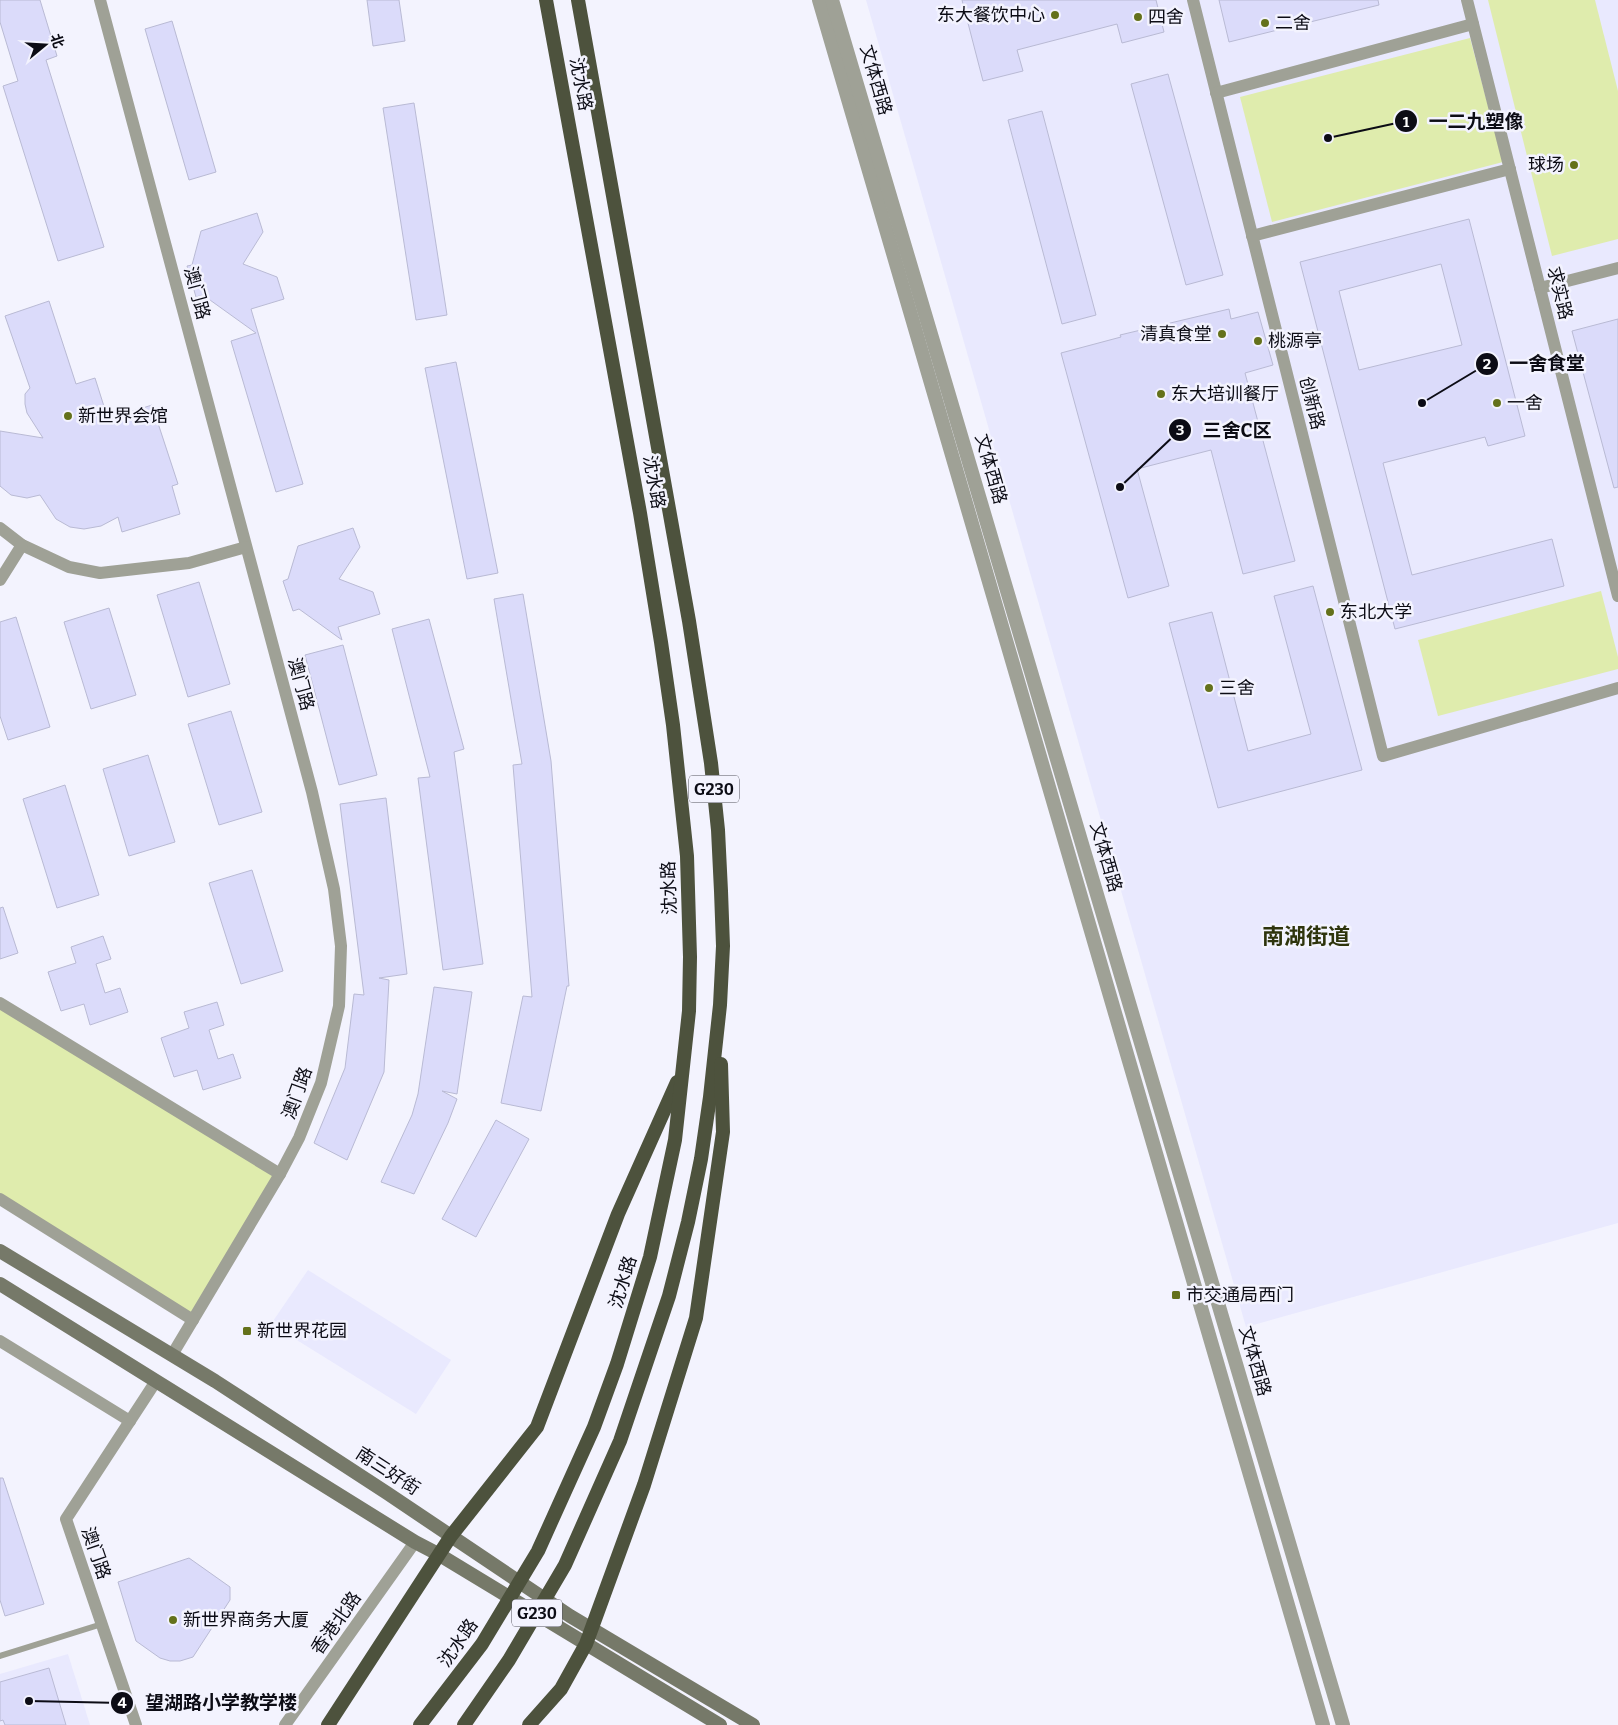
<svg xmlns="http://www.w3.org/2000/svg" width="1618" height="1725" font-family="Bitter,'Noto Sans SC',serif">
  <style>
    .built { fill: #e9e9fe }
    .green { fill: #dfecad }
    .building { fill: #dbdbfa; stroke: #b9bad4; fill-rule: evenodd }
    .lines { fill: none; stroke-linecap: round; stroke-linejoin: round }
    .service { stroke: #9fa196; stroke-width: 6 }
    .minor { stroke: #9fa196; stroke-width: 12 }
    .tertiary { stroke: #9fa196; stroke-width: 14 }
    .secondary { stroke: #767969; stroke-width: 14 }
    .trunk { stroke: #4d523d; stroke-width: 14 }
    .poi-dot { fill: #64711b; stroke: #f3f3fe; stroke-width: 2 }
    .labels { text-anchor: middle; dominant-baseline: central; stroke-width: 5; stroke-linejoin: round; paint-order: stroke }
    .shield { fill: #f3f3fe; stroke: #51515b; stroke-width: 1 }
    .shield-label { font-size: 16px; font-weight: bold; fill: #0c0c15 }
    .poi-label { font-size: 18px; fill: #0c0c15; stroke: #f3f3fe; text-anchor: start }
    .street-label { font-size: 18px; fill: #0c0c15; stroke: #f3f3fe }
    .district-label { font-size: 22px; font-weight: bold; fill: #2e340c; stroke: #f3f3fe }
    .leader { fill: none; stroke: #0c0c15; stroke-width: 2 }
    .callout-dot { fill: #0c0c15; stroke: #f3f3fe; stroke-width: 2 }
    .mark-label { font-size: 15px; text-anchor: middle; font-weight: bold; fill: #fff }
    .callout-label { font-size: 19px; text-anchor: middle; font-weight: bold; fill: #0c0c15; stroke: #f3f3fe; stroke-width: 5; stroke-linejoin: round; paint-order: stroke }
  </style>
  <rect width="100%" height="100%" fill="#f3f3fe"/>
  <g class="built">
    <polygon points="866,0 1618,0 1618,1223 1246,1327"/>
    <polygon points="308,1270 451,1360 416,1414 271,1324"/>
    <polygon points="68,1654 90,1725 0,1725 0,1674"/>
  </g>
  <g class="green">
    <polygon points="1488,0 1595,0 1618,91 1618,239 1552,256"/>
    <polygon points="1470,38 1503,162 1272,222 1240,97"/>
    <polygon points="1601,591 1618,657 1618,669 1438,716 1418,640"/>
    <polygon points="0,1003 280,1174 193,1320 0,1199"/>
  </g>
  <g class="building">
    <polygon points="0,0 40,0 57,56 46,60 104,247 58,261 3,86 18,81 0,22"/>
    <polygon points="367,0 399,0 405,41 373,46"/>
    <polygon points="962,0 1156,0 1164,32 1122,43 1117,24 1017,50 1023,71 983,81"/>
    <polygon points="1219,0 1378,0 1379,5 1229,42"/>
    <polygon points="172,21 216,172 189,180 145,29"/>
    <polygon points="1168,74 1223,275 1186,285 1131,84"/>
    <polygon points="414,103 447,315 416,320 383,108"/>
    <polygon points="1042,111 1096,315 1062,324 1008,120"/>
    <polygon points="257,213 263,232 243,264 277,277 284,299 251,309 303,484 276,492 231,341 256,333 203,295 196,297 187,266 192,265 201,231"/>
    <path d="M 1469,219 L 1525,436 L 1488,446 L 1485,437 L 1383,463 L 1412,575 L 1552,539 L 1564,586 L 1395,629 L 1300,262 ZM 1441,264 L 1462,345 L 1359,370 L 1339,291 Z"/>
    <polygon points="49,301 76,384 95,378 108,419 152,405 178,484 172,486 180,514 122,532 118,517 101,526 84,529 70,527 56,519 40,495 27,498 11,495 0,486 0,431 43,438 27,413 25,404 25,394 30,388 5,316"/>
    <polygon points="1229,309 1231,319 1258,312 1273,365 1245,373 1295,561 1243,574 1211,450 1137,469 1169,586 1128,598 1061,353 1121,337 1120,335"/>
    <polygon points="1618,319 1618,487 1614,488 1572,331"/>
    <polygon points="456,362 498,573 467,579 425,368"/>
    <polygon points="353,528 360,547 339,579 373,592 380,614 338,627 342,640 299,609 293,611 283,581 288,579 298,546"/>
    <polygon points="199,582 230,684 188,697 157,595"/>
    <polygon points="1313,586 1362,770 1218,808 1169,623 1212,612 1248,751 1311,734 1274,596"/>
    <polygon points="523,594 551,761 569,986 567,986 541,1111 501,1103 523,996 532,997 513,765 522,764 494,599"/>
    <polygon points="109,608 136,695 91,709 64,622"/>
    <polygon points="16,617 50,727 8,740 0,716 0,622"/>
    <polygon points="429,619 464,749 454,752 483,964 443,970 418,778 430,777 392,629"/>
    <polygon points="343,645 377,775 339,785 305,655"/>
    <polygon points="231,711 262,812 219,825 188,724"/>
    <polygon points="148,755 175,842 129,856 103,769"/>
    <polygon points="65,785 99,895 57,908 23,799"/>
    <polygon points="386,798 407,974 379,978 389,980 384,1072 347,1160 314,1143 345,1068 354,994 364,995 340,804"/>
    <polygon points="252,870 283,971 241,984 209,883"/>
    <polygon points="3,907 18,953 0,959 0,908"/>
    <polygon points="103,936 111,959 96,964 105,993 120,988 128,1012 90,1025 84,1004 61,1011 48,972 76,963 71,947"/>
    <polygon points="434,987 472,992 457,1094 442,1091 457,1099 448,1123 414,1194 381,1182 412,1115 418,1094"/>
    <polygon points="217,1002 224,1025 209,1030 218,1059 233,1054 241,1078 203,1090 197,1070 174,1077 161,1038 189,1028 184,1012"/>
    <polygon points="496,1120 529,1139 476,1237 442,1219"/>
    <polygon points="0,1478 3,1478 44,1604 5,1616 0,1600"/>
    <polygon points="189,1558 230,1587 230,1600 193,1657 180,1661 170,1661 160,1658 136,1641 118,1582"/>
    <polygon points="49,1668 66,1725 5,1725 3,1720 0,1721 0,1682"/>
  </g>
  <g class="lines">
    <polyline class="service" points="0,1656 102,1624"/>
    <g class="minor">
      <polyline points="100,0 312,792 334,889 341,946 339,1006 321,1083 299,1138 280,1174 172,1355"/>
      <polyline points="1193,0 1383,756 1618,688"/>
      <polyline points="1467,0 1618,596"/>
      <polyline points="1216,93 1473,24"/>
      <polyline points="1252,236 1510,169"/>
      <polyline points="1540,288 1618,268"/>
      <polyline points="0,528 22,545 69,567 100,573 189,563 246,547"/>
      <polyline points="0,580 22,545"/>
      <polyline points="0,1003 280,1174"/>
      <polyline points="0,1199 193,1320"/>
      <polyline points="0,1341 130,1421"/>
      <polyline points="136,1725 66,1519 156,1381"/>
      <polyline points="285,1725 415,1542"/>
    </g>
    <g class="tertiary">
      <polyline points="819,0 1323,1725"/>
      <polyline points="832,0 1343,1725"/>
    </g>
    <g class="secondary">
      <polyline points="0,1251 215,1381 387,1493 570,1616 753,1725"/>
      <polyline points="0,1284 415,1542 438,1554 720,1725"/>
    </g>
    <g class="trunk">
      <polyline points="328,1725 451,1536 537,1427 618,1214 677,1082"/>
      <polyline points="420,1725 482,1644 538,1551 594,1427 617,1364 650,1257 675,1140 689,1011 690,957 687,856 673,725 661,642 640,513 546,0"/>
      <polyline points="464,1725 509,1660 565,1565 620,1441 669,1296 688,1222 701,1159 710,1097 720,1005 723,946 721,891 718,830 711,763 689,621 578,0"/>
      <polyline points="529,1725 561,1689 586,1644 644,1485 696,1318 723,1132 721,1064"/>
    </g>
  </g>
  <g class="poi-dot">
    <circle cx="1055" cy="15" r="5"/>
    <circle cx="1138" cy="17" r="5"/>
    <circle cx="1265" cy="23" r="5"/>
    <circle cx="1574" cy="165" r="5"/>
    <circle cx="1222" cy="334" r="5"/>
    <circle cx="1258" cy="341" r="5"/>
    <circle cx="1161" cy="394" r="5"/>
    <circle cx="1497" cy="403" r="5"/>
    <circle cx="68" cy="416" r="5"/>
    <circle cx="1330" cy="612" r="5"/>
    <circle cx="1209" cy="688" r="5"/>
    <rect x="1171" y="1290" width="10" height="10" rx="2.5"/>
    <rect x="242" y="1326" width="10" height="10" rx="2.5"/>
    <circle cx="173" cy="1620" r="5"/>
  </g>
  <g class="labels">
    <g class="shield">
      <rect x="689" y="775.5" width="50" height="27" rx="4"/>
      <rect x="512" y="1599.5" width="50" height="27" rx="4"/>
    </g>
    <g class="shield-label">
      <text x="714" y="789">G230</text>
      <text x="537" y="1613">G230</text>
    </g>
    <g class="poi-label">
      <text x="1045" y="15" text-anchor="end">东大餐饮中心</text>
      <text x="1148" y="17">四舍</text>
      <text x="1275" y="23">二舍</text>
      <text x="1564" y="165" text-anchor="end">球场</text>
      <text x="1212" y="334" text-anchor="end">清真食堂</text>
      <text x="1268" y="341">桃源亭</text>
      <text x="1171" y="394">东大培训餐厅</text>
      <text x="1507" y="403">一舍</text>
      <text x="78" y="416">新世界会馆</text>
      <text x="1340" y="612">东北大学</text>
      <text x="1219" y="688">三舍</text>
      <text x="1186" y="1295">市交通局西门</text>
      <text x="257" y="1331">新世界花园</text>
      <text x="183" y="1620">新世界商务大厦</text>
    </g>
    <g class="street-label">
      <text transform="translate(876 80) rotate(74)">文体西路</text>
      <text transform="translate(581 84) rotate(79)">沈水路</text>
      <text transform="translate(197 293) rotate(75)">澳门路</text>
      <text transform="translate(1560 293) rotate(76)">求实路</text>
      <text transform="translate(1312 403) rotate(76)">创新路</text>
      <text transform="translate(991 469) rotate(74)">文体西路</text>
      <text transform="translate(654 482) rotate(80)">沈水路</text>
      <text transform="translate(301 684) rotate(75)">澳门路</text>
      <text transform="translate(1106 857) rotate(74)">文体西路</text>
      <text transform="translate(669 888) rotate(-92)">沈水路</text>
      <text transform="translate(297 1093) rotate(-70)">澳门路</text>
      <text transform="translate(623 1282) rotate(-73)">沈水路</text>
      <text transform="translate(1255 1361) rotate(74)">文体西路</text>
      <text transform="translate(388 1471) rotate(33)">南三好街</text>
      <text transform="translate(96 1553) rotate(71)">澳门路</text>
      <text transform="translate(336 1623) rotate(-55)">香港北路</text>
      <text transform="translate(458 1643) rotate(-55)">沈水路</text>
    </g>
    <g class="district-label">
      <text x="1306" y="936">南湖街道</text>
    </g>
  </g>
  <path class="leader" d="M1328 138L1406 121M1422 403L1487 364M1120 487L1180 430M29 1701L122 1703"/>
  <g class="callout-dot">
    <circle cx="1328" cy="138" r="5"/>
    <circle cx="1422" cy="403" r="5"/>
    <circle cx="1120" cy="487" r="5"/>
    <circle cx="29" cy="1701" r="5"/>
    <circle cx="1406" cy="121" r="12"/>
    <circle cx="1487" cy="364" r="12"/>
    <circle cx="1180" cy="430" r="12"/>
    <circle cx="122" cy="1703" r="12"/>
  </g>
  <g class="mark-label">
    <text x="1406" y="127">1</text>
    <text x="1487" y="369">2</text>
    <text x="1180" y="435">3</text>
    <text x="122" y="1708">4</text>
  </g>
  <g class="callout-label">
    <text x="1476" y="128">一二九塑像</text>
    <text x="1547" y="370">一舍食堂</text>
    <text x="1237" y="437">三舍C区</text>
    <text x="221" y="1709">望湖路小学教学楼</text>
  </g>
  <g transform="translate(45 45) rotate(72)" stroke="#f3f3fe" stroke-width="4" paint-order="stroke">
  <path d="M0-4L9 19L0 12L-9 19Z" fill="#0c0c15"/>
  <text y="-8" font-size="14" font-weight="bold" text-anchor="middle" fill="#0c0c15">北</text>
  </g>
</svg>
